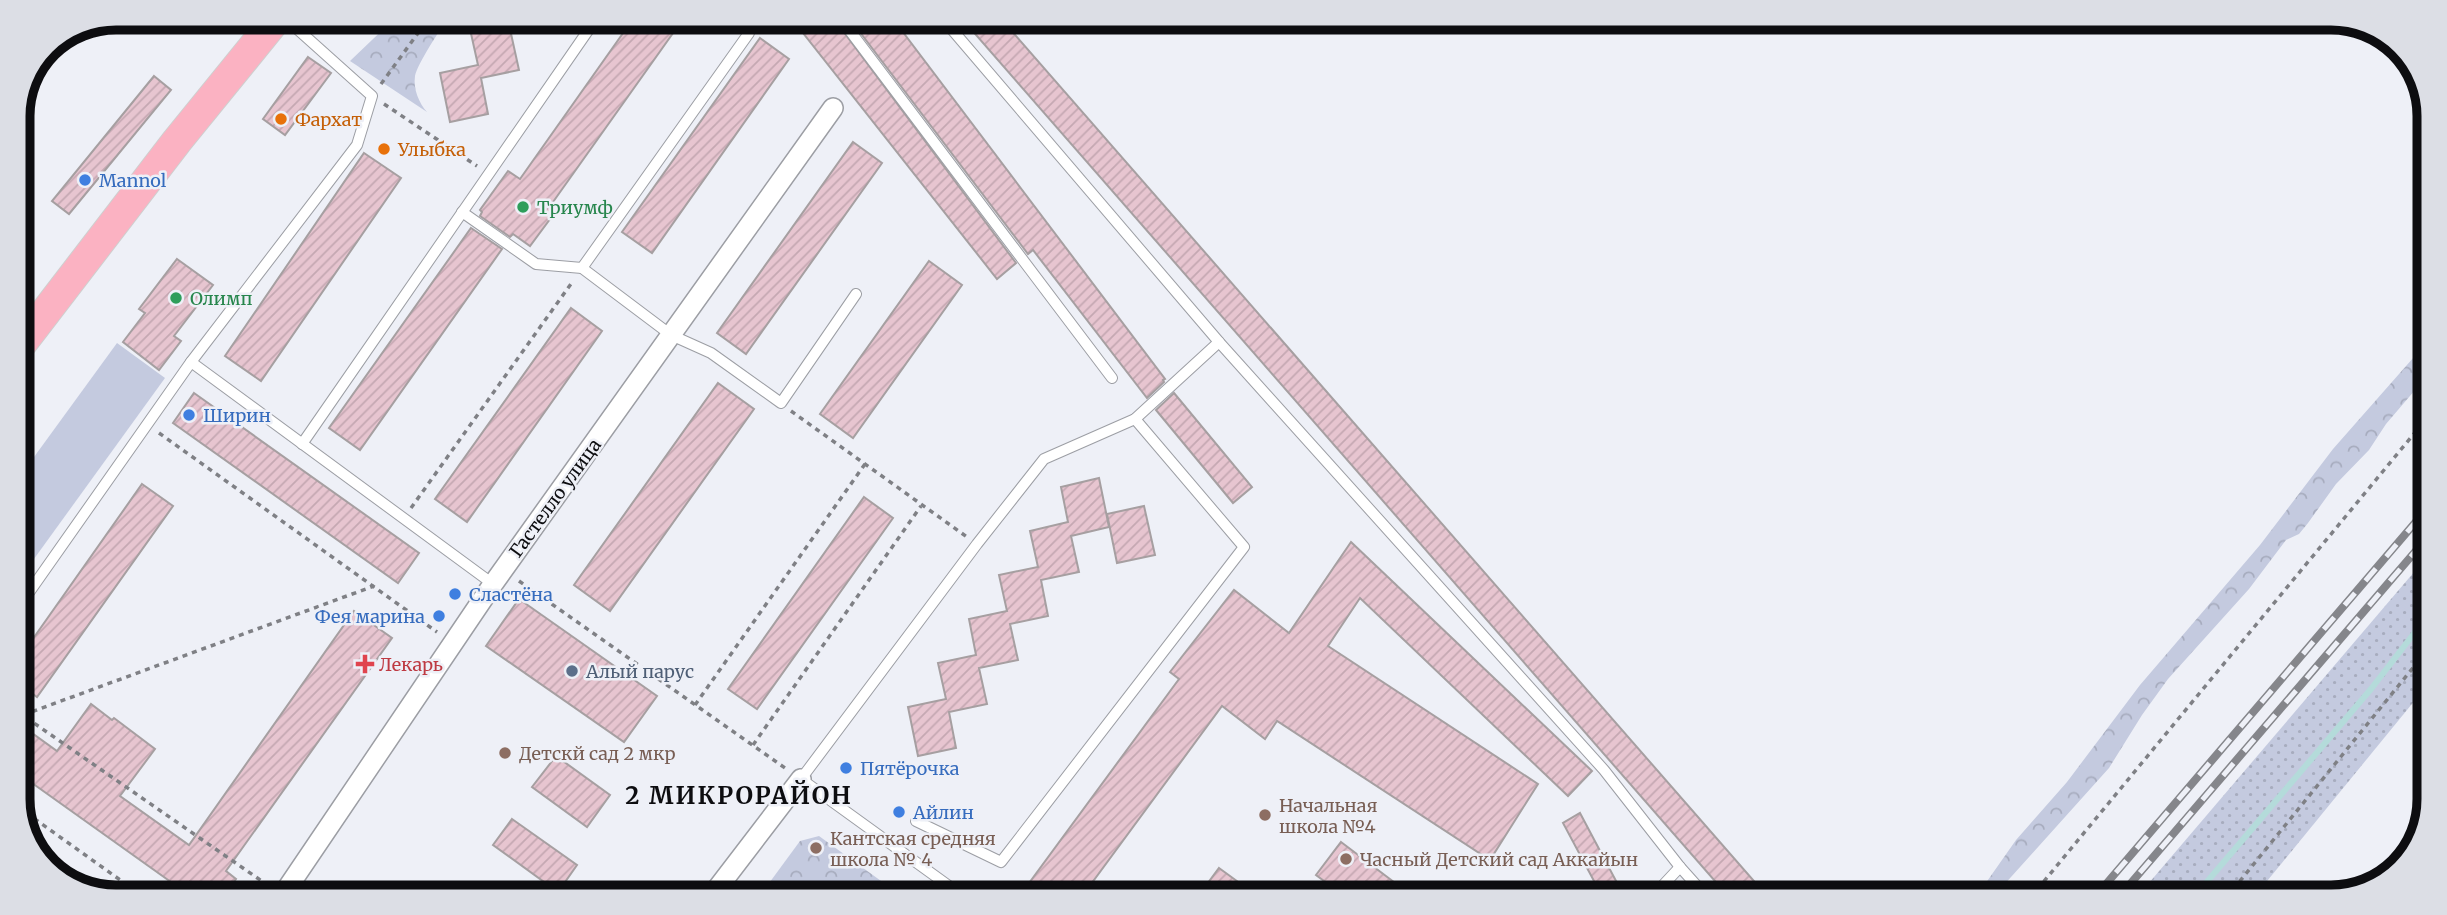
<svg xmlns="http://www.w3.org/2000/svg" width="2447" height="915" font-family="Merriweather,serif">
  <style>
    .grass { fill: url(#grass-dots) }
    .forest { fill: url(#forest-crowns) }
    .park { fill: #c4cadf }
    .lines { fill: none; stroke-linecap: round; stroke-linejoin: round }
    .stream { stroke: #b4dbda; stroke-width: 6 }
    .building { fill: url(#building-hatch); stroke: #a69fa1; stroke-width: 2 }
    .lane-casing { stroke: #9c9ea4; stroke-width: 12 }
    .street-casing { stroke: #9c9ea4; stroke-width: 22 }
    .primary-casing { stroke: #cfcfcf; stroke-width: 32 }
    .path { stroke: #7f8085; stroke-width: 3.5; stroke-dasharray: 5 5; stroke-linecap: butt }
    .lane { stroke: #fff; stroke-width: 10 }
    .street { stroke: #fff; stroke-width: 19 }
    .primary { stroke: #fbb2c2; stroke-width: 30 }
    .rail-casing { stroke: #85868b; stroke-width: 8 }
    .rail { stroke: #eef0f7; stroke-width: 5; stroke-dasharray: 16; stroke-linecap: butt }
    .food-dot { fill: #e8710a; stroke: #eef0f7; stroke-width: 2.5 }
    .shop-dot { fill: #3f7fe0; stroke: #eef0f7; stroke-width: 2.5 }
    .leisure-dot { fill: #2e9e5b; stroke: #eef0f7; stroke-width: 2.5 }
    .health-dot { fill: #e0444e; stroke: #eef0f7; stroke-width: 2.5 }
    .service-dot { fill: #5c6f8a; stroke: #eef0f7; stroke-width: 2.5 }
    .education-dot { fill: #8d6e63; stroke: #eef0f7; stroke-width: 2.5 }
    .labels { text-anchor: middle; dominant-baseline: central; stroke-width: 5; stroke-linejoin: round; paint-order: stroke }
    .food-label { font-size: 18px; fill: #c56008; stroke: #eef0f7; text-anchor: start }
    .shop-label { font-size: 18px; fill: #366cbe; stroke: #eef0f7; text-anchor: start }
    .leisure-label { font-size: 18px; fill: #27864d; stroke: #eef0f7; text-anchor: start }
    .street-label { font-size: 18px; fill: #0d0d10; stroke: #eef0f7 }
    .health-label { font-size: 18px; fill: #be3a42; stroke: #eef0f7; text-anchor: start }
    .service-label { font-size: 18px; fill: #4e5e75; stroke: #eef0f7; text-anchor: start }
    .education-label { font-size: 18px; fill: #785e54; stroke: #eef0f7; text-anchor: start }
    .district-label { font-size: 24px; font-weight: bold; letter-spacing: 2px; fill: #0d0d10; stroke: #eef0f7 }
    .rim { fill: none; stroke: #0d0d10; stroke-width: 9 }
  </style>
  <defs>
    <pattern id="grass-dots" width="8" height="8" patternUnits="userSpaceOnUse" patternTransform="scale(1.75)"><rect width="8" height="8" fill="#c4cadf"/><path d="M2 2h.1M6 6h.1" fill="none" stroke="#a7acbe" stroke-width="1.8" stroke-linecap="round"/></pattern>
    <pattern id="forest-crowns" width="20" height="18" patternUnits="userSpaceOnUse" patternTransform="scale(1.75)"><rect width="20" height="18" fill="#c4cadf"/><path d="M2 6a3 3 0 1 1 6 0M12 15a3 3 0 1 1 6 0" fill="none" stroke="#a7acbe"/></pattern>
    <pattern id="building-hatch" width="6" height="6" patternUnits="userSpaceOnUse" patternTransform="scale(1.75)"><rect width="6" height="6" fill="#e7c5d0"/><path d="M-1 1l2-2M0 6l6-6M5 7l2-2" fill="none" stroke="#c5a8b2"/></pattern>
  </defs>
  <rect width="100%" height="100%" fill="#eef0f7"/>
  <polygon class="grass" points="2426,558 2425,688 2254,897 2137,897"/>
  <g class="forest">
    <path d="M 395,18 L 449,18 C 441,27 417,65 415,76 C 413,89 419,103 427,112 L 350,61 Z"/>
    <polygon points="2421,349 2427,361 2427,376 2386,424 2369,450 2336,484 2308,523 2299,534 2286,540 2249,589 2168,679 2142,715 2109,768 1993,897 1976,897 2016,840 2067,782 2140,685 2260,545 2333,449"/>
    <polygon points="819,836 899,894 761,894 800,841"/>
  </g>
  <polygon class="park" points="117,343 165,378 18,581 18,479"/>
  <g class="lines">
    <polyline class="stream" points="2194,897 2371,689 2426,618"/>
  </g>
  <g class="building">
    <polygon points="633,19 683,19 553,202 559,207 530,246 513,234 510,237 480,216 482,212 480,210 508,171 520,179"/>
    <polygon points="792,19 834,19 1016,263 997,279"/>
    <polygon points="850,19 893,19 1165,379 1163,380 1164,382 1147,398 1033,250 1028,254"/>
    <polygon points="508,20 519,70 481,78 488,114 450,122 440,73 478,65 470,29"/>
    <polygon points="963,20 1002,20 1767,896 1728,896"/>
    <polygon points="760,38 789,59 652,253 622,232"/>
    <polygon points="308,57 331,73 285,135 263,119"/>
    <polygon points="154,76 171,90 69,214 52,201"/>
    <polygon points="853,142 882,163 746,354 717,333"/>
    <polygon points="364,153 401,178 261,381 225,356"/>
    <polygon points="471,228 502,249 360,450 329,428"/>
    <polygon points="177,259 213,285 174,336 181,341 159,370 123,342 145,313 139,309"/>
    <polygon points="929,261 962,285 853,438 820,414"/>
    <polygon points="571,308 602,331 467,522 435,499"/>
    <polygon points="718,383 754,409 610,611 574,585"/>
    <polygon points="194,393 419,553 398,583 173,423"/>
    <polygon points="1174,393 1252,487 1233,503 1156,410"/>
    <polygon points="1099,478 1109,527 1071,536 1079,572 1041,580 1048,616 1010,624 1018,660 979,668 987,704 949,712 956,748 918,756 908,707 946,699 938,663 976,655 969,619 1007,611 999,575 1038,567 1030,531 1068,522 1061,487"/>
    <polygon points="142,484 173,506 37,697 18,683 18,660"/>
    <polygon points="864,497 893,518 757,709 728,689"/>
    <polygon points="1144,506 1155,555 1117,563 1107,514"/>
    <polygon points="1351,542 1592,771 1568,796 1360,598 1328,646 1538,784 1490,860 1277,721 1265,739 1222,706 1083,895 1021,894 1179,679 1170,672 1234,590 1289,633"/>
    <polygon points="519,599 657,696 624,742 486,646"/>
    <polygon points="354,611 392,638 226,871 236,879 226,893 185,892 18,773 18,723 57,751 91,704 112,720 114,718 155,749 120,796 189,845"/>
    <polygon points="556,756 610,795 587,827 532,787"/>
    <polygon points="1580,813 1624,896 1602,896 1563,823"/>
    <polygon points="512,819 577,865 558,892 493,845"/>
    <polygon points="1341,842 1411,895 1343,895 1316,875"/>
    <polygon points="1219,868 1256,895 1199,895"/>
  </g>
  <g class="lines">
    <defs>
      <g id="lane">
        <polyline points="285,18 372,96 357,145 191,362 493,584"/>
        <polyline points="841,19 1112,378"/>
        <polyline points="943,19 1219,342 1604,770 1680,867 1706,896"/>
        <polyline points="749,33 582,268 671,335 711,353 781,403 856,294"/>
        <polyline points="462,212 536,264 582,268"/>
        <polyline points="302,444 596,19"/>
        <polyline points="18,608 191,362"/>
        <polyline points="916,821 1001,862 1244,547 1135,419"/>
        <polyline points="960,894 801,779 977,544 1044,459 1135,419 1219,342"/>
        <polyline points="1653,896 1680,867"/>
      </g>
      <g id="street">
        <polyline points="284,893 493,584 833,108"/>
        <polyline points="713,894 801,779"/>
      </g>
      <polyline id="primary" points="18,348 177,141 277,18"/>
    </defs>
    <use href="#lane" class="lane-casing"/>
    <use href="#street" class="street-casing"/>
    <use href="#primary" class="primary-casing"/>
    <g class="path">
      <polyline points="381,84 429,18"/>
      <polyline points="384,104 477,166"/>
      <polyline points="791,411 967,537"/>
      <polyline points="159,433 437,632"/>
      <polyline points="411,508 573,281"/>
      <polyline points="519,581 785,768"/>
      <polyline points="695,705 865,464"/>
      <polyline points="18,712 266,884"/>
      <polyline points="23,715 374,586"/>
      <polyline points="753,745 921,506"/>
      <polyline points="18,807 137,892"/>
      <polyline points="2031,897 2427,418"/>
      <polyline points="2227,897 2425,653"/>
    </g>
    <use href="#lane" class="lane"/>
    <use href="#street" class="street"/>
    <use href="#primary" class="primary"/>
    <defs>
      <g id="rail">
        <polyline points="2095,897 2426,510"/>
        <polyline points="2119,897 2426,539"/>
      </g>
    </defs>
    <use href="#rail" class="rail-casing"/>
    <use href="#rail" class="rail"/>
  </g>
  <g class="food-dot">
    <circle cx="281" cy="119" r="7"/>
    <circle cx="384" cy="149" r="7"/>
  </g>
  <g class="shop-dot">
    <circle cx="85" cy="180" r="7"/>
    <circle cx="189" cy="415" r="7"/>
    <circle cx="455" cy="594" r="7"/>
    <circle cx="439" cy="616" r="7"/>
    <circle cx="846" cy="768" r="7"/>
    <circle cx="899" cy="812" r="7"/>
  </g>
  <g class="leisure-dot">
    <circle cx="523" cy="207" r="7"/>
    <circle cx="176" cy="298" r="7"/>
  </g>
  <path class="health-dot" d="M361.5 653.5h7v7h7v7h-7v7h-7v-7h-7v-7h7z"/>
  <circle class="service-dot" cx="572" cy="671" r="7"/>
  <g class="education-dot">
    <circle cx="505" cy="753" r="7"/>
    <circle cx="1265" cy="815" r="7"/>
    <circle cx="816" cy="848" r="7"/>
    <circle cx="1346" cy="859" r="7"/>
  </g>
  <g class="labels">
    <g class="food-label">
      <text x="295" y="119">Фархат</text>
      <text x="398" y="149">Улыбка</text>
    </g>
    <g class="shop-label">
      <text x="99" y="180">Mannol</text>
      <text x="203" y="415">Ширин</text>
      <text x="469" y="594">Сластёна</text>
      <text x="425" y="616" text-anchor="end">Фея марина</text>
      <text x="860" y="768">Пятёрочка</text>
      <text x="913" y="812">Айлин</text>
    </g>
    <g class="leisure-label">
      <text x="537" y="207">Триумф</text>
      <text x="190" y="298">Олимп</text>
    </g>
    <g class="street-label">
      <text transform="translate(555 498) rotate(-54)">Гастелло улица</text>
    </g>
    <g class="health-label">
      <text x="379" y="664">Лекарь</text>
    </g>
    <g class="service-label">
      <text x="586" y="671">Алый парус</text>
    </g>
    <g class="education-label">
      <text x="519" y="753">Детскй сад 2 мкр</text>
      <text x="1279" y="805">Начальная<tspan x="1279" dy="21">школа №4</tspan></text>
      <text x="830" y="838">Кантская средняя<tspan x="830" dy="21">школа № 4</tspan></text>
      <text x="1360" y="859">Часный Детский сад Аккайын</text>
    </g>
    <g class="district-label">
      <text x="739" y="795">2 МИКРОРАЙОН</text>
    </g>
  </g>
  <path d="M0 0H2447V915H0ZM116 30H2331A86 86 0 0 1 2417 116V799A86 86 0 0 1 2331 885H116A86 86 0 0 1 30 799V116A86 86 0 0 1 116 30Z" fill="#dcdee5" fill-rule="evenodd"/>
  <path class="rim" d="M116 30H2331A86 86 0 0 1 2417 116V799A86 86 0 0 1 2331 885H116A86 86 0 0 1 30 799V116A86 86 0 0 1 116 30Z"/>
</svg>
